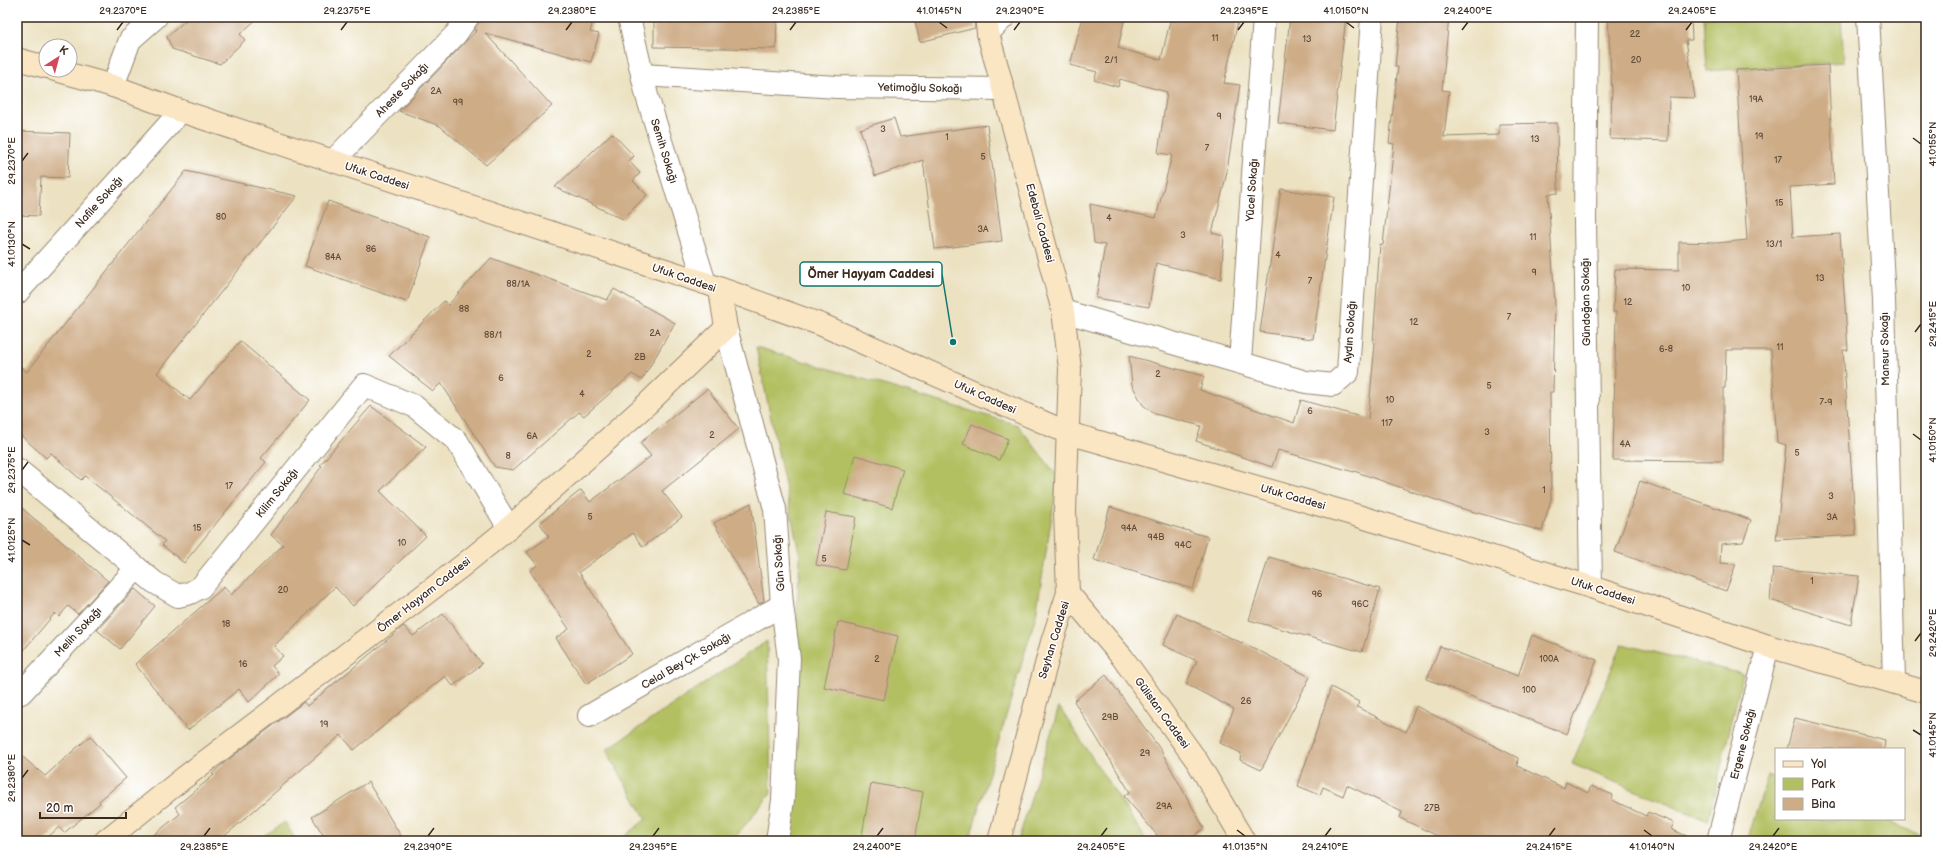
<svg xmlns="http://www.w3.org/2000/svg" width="1943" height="858" font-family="'Balsamiq Sans',sans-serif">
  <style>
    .green { fill: #b3c062; stroke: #777540 }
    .building { fill: #ceac86 }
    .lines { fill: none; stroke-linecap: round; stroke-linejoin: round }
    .street-casing { stroke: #948670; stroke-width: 24 }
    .secondary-casing { stroke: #948670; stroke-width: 24 }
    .street { stroke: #fff; stroke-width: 22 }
    .secondary { stroke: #fbe6c4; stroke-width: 22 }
    .ticks { fill: none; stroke: #3b2a1e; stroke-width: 1.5 }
    .labels { text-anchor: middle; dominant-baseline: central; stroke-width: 3; stroke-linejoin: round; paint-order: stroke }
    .number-label { font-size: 9px; fill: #604a38 }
    .street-label { font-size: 11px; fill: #3b2a1e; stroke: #fff }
    .leader { fill: none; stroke: #0f766e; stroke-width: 1.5 }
    .callout-dot { fill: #0f766e; stroke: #fff; stroke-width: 1.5 }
    .callout { fill: #fff; stroke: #0f766e; stroke-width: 1.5 }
    .callout-label { font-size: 12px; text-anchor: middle; font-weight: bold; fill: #3b2a1e }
    .neatline { fill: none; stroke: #3b2a1e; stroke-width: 1.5 }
    .ticks-label { font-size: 10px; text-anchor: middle; fill: #3b2a1e }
  </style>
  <rect width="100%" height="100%" fill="#fff"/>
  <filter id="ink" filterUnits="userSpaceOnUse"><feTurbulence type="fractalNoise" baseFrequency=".025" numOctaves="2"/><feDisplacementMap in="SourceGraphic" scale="8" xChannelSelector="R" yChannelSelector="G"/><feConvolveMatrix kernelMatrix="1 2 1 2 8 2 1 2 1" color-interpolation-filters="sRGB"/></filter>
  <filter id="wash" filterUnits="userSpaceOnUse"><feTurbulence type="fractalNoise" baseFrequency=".012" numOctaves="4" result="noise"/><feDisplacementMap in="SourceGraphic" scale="16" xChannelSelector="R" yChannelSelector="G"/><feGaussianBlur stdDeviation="0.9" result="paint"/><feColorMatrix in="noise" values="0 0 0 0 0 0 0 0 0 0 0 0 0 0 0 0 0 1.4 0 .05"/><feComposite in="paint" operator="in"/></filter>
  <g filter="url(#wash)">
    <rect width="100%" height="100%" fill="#ece2c2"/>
    <g class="green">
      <polygon points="1704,17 1841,17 1844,62 1707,71"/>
      <polygon points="756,347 1018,425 1058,477 1036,615 969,841 784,841 800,557"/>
      <polygon points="767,641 771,793 732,841 619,841 646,819 606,750"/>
      <polygon points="1622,644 1743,674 1708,821 1572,764"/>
      <polygon points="1059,707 1147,841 1018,841"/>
      <polygon points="1768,775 1776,778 1776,819 1880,819 1926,837 1926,841 1747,841"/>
      <polygon points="285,822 296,841 256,841"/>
    </g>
    <g id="blocks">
      <g class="building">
        <polygon points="189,17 259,17 240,34 245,40 220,64 172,49 167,37"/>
        <polygon points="480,17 594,17 590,32 599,34 591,62 485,33 552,106 486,165 440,126 399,111 477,30 474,30"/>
        <polygon points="654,17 777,17 776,49 654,47"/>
        <polygon points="914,17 974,17 975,28 920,42"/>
        <polygon points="1083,17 1125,17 1118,48 1161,60 1171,17 1239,17 1224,83 1240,85 1226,177 1212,233 1224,236 1221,279 1156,263 1149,307 1096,298 1105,245 1094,243 1090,204 1156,218 1172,155 1158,153 1167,92 1120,79 1118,87 1094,80 1097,72 1070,65"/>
        <polygon points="1290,17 1346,17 1333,130 1278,123"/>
        <polygon points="1400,17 1449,17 1442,90 1449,91 1444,137 1499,135 1499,124 1557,123 1558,193 1548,194 1555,305 1553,392 1550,392 1551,499 1542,531 1453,506 1354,471 1354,472 1278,450 1272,467 1196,441 1201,426 1155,414 1143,405 1132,385 1129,356 1204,376 1200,390 1294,423 1301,400 1368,419 1375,343 1373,342 1380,244 1383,245 1394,144 1389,143 1398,67 1395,67"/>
        <polygon points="1608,17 1691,17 1692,40 1686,40 1695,98 1669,97 1668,141 1610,139 1612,91"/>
        <polygon points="1828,65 1834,184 1790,187 1793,237 1840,234 1848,350 1843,350 1856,535 1776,540 1786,445 1777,442 1771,350 1726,350 1725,388 1723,388 1723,461 1613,460 1616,312 1613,312 1615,269 1679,270 1679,242 1717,243 1747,240 1736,70"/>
        <polygon points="894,118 900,137 987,125 1002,241 935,249 923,160 875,176 860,129"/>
        <polygon points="17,131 70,133 68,178 41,177 39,216 17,215"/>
        <polygon points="612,133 634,156 629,161 640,173 633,181 647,195 623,219 555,187"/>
        <polygon points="186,171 297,196 157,373 190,400 240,341 310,400 261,458 266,462 184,563 162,545 165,541 85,476 81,480 51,453 46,458 17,432 17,364 27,372"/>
        <polygon points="1281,189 1334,197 1313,339 1260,332"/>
        <polygon points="328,201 430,237 407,302 305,266"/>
        <polygon points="491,258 607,300 614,289 675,323 642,380 632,374 584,416 579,412 513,470 495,467 441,383 433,391 389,356 444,301 448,305"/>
        <polygon points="707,389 739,429 662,491 682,517 643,547 633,533 579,572 632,654 586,684 556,638 569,629 530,571 537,565 527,552 549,537 540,523 581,490 590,502 651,456 640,443"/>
        <polygon points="371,406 426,447 380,491 426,536 353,606 335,587 274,646 283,656 272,666 279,674 249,702 239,689 188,730 135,664 224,587 231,595 283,545 271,535 322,466 320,465"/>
        <polygon points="972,424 1008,439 999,460 963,444"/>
        <polygon points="855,455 903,469 892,508 844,494"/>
        <polygon points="1640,481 1751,520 1743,542 1721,544 1720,563 1736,564 1726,591 1615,552"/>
        <polygon points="751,503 764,601 759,604 714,523"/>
        <polygon points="17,504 108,581 78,614 68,606 59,617 55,613 17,658"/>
        <polygon points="1110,507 1208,537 1193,589 1094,560"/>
        <polygon points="826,512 856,517 846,570 816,565"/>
        <polygon points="1269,557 1380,589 1362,652 1249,620"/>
        <polygon points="1773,568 1859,576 1851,625 1770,600"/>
        <polygon points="135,589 155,606 120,649 97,630"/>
        <polygon points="443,614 482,664 453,686 445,676 354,750 341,735 219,841 146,841 180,814 175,807 214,775 212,774 224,763 304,702 307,706 404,626 413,636"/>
        <polygon points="1177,614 1242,643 1242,642 1310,677 1261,770 1240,760 1241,753 1220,743 1234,709 1186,684 1197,661 1163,645"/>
        <polygon points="838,622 898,636 884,700 824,687"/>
        <polygon points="1532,635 1597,660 1567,734 1427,679 1440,646 1518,676"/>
        <polygon points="1106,675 1160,749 1204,828 1188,841 1162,841 1124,796 1130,792 1074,701"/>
        <polygon points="1331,687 1359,702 1357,707 1406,732 1416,706 1518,758 1517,766 1564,788 1566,782 1588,793 1591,786 1613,795 1612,800 1646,816 1648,812 1674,823 1671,829 1697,841 1448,841 1400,818 1402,812 1347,785 1343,796 1323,787 1320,795 1298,786"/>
        <polygon points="1795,718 1885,740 1884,749 1787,749"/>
        <polygon points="90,736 126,778 99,801 100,803 64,833 59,827 44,841 17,841 17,752 45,776"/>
        <polygon points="368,782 404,841 327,841 312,817"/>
        <polygon points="871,783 923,792 915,841 861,841"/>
      </g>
    </g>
  </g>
  <g filter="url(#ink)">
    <use href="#blocks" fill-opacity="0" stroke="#948670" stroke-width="1"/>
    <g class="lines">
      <defs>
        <g id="street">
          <polyline points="629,17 647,96 705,283"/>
          <polyline points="1587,17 1585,221 1591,587"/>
          <polyline points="1868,17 1884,300 1894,682"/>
          <polyline points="988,33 1004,17"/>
          <polyline points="642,75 837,87 1003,89"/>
          <polyline points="113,86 130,40 156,17"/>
          <polyline points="333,161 456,34 468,17"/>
          <polyline points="17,293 181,111"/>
          <polyline points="1063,311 1306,382 1333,385 1348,372 1372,17"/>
          <polyline points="726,328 775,509 782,605 789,659 783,800 777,841"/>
          <polyline points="1240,362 1264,17"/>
          <polyline points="17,469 154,582 178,596 190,593 201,587 364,385 414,406 457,441 509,528"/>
          <polyline points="17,694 21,693 137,568"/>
          <polyline points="589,716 782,605"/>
          <polyline points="1718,841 1768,646"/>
        </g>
        <g id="secondary">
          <polyline points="986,17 988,33 1063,311 1070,369 1065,511 1068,593 1052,642 999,841"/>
          <polyline points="17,59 46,67"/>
          <polyline points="55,70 113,86 181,111 705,283 822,325 1068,433 1355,515 1591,587 1768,646 1926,692"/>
          <polyline points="1068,593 1122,657 1197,761 1244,841"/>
          <polyline points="105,841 181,780 462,566 509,528 647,404 726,328 720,290"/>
        </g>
      </defs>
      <use href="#street" class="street-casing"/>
      <use href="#secondary" class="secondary-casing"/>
      <use href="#street" class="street"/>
      <use href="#secondary" class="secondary"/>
    </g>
  </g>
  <path class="ticks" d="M 939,22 L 947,28M 1346,22 L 1354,28M 117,30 L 123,22M 341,30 L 347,22M 566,30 L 572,22M 790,30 L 796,22M 1014,30 L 1020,22M 1238,30 L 1244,22M 1462,30 L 1468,22M 1686,30 L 1692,22M 1913,138 L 1921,144M 22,161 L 28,153M 22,244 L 30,249M 1915,332 L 1921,324M 1913,434 L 1921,440M 22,470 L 28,462M 22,540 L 30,545M 1915,641 L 1921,633M 1913,730 L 1921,735M 22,778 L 28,770M 1237,830 L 1245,836M 1644,830 L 1652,836M 204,836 L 210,828M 428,836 L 434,828M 653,836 L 659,828M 877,836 L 883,828M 1101,836 L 1107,828M 1325,836 L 1331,828M 1549,836 L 1555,828M 1773,836 L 1779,828"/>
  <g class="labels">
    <g class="number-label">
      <text x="1635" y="34">22</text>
      <text x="1215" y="38">11</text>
      <text x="1307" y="39">13</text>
      <text x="1111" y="60">2/1</text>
      <text x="1636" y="60">20</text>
      <text x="436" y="91">2A</text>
      <text x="1756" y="99">19A</text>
      <text x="458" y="102">99</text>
      <text x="1219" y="116">9</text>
      <text x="883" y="129">3</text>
      <text x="1759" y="136">19</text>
      <text x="947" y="137">1</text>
      <text x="1535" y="139">13</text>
      <text x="1207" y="148">7</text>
      <text x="983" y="157">5</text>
      <text x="1778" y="160">17</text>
      <text x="1779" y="203">15</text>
      <text x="221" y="217">80</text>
      <text x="1109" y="218">4</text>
      <text x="983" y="229">3A</text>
      <text x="1183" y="235">3</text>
      <text x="1533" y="237">11</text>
      <text x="1774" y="244">13/1</text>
      <text x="371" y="249">86</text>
      <text x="1278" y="255">4</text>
      <text x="333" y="257">84A</text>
      <text x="1534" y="272">9</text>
      <text x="1820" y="278">13</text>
      <text x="1310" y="281">7</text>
      <text x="518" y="284">88/1A</text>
      <text x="1686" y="288">10</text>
      <text x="1628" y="302">12</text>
      <text x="464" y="309">88</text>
      <text x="1509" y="317">7</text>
      <text x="1414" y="322">12</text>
      <text x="655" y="333">2A</text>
      <text x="493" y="335">88/1</text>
      <text x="1780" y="347">11</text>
      <text x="1666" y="349">6-8</text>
      <text x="589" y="354">2</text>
      <text x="640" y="357">2B</text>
      <text x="1158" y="374">2</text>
      <text x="501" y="378">6</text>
      <text x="1489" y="386">5</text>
      <text x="582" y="394">4</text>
      <text x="1390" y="400">10</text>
      <text x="1826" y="402">7-9</text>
      <text x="1310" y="411">6</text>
      <text x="1387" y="423">117</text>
      <text x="1487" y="432">3</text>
      <text x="712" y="435">2</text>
      <text x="532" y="436">6A</text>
      <text x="1625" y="444">4A</text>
      <text x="1797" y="453">5</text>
      <text x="508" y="456">8</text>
      <text x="229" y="486">17</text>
      <text x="1544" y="490">1</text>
      <text x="1831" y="496">3</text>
      <text x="590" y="517">5</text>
      <text x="1832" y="517">3A</text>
      <text x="197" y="528">15</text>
      <text x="1129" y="528">94A</text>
      <text x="1156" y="537">94B</text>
      <text x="402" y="543">10</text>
      <text x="1183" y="545">94C</text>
      <text x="824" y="559">5</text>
      <text x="1812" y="581">1</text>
      <text x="283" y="590">20</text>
      <text x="1317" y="594">96</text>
      <text x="1360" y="604">96C</text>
      <text x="226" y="624">18</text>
      <text x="877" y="659">2</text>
      <text x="1549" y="659">100A</text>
      <text x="243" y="664">16</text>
      <text x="1529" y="690">100</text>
      <text x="1246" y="701">26</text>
      <text x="1110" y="717">29B</text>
      <text x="324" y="724">19</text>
      <text x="1145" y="753">29</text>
      <text x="1164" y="806">29A</text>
      <text x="1432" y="808">27B</text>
    </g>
    <g class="street-label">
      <text transform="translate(920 88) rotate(1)">Yetimoğlu Sokağı</text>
      <text transform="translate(402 90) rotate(-46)">Aheste Sokağı</text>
      <text transform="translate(664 151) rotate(73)">Semih Sokağı</text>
      <text transform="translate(377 176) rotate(18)">Ufuk Caddesi</text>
      <text transform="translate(1252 190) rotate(-86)">Yücel Sokağı</text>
      <text transform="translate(99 202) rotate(-48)">Nafile Sokağı</text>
      <text transform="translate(1040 223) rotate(75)">Edebali Caddesi</text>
      <text transform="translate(684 278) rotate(19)">Ufuk Caddesi</text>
      <text transform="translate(1586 302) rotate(-91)">Gündoğan Sokağı</text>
      <text transform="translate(1350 332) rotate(-86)">Aydın Sokağı</text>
      <text transform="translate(1885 349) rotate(-91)">Mansur Sokağı</text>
      <text transform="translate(985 397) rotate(24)">Ufuk Caddesi</text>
      <text transform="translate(277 493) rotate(-51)">Kilim Sokağı</text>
      <text transform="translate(1293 497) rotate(16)">Ufuk Caddesi</text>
      <text transform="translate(779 563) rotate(-94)">Gün Sokağı</text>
      <text transform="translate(1603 591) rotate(18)">Ufuk Caddesi</text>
      <text transform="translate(424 595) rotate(-38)">Ömer Hayyam Caddesi</text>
      <text transform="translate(78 632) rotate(-47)">Melih Sokağı</text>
      <text transform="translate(1054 640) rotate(-73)">Seyhan Caddesi</text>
      <text transform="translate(686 661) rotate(-30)">Celal Bey Çk. Sokağı</text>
      <text transform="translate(1162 713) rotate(54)">Gülistan Caddesi</text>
      <text transform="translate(1743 744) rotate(-76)">Ergene Sokağı</text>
    </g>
  </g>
  <path class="leader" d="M953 342L942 274"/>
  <circle class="callout-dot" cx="953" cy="342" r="4"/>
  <rect class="callout" x="800" y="262" width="142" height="24" rx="4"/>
  <g class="callout-label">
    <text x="871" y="278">Ömer Hayyam Caddesi</text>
  </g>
  <rect width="1943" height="858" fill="none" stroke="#fff" stroke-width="44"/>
  <rect x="1775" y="748" width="130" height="72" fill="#ffffff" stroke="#b1aaa5"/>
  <rect x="1783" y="761" width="20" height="6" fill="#fbe6c4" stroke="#b1aaa5"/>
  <text x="1811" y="768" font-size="12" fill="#3b2a1e">Yol</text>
  <rect x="1783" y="778" width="20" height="12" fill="#b3c062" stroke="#b1aaa5"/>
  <text x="1811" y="788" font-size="12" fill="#3b2a1e">Park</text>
  <rect x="1783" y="798" width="20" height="12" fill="#ceac86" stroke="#b1aaa5"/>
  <text x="1811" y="808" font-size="12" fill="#3b2a1e">Bina</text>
  <g transform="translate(58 58) rotate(36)"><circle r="19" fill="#ffffff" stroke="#b1aaa5"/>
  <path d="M0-3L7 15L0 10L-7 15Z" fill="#d1495b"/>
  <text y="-6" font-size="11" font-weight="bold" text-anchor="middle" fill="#3b2a1e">K</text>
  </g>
  <path d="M40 812v6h86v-6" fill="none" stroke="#3b2a1e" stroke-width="2"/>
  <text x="46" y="812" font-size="12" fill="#3b2a1e" stroke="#ffffff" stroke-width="3" paint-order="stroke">20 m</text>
  <rect x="22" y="22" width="1899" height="814" class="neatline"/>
  <g class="ticks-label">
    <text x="123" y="14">29.2370°E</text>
    <text x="347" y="14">29.2375°E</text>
    <text x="572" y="14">29.2380°E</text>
    <text x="796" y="14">29.2385°E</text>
    <text x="939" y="14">41.0145°N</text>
    <text x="1020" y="14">29.2390°E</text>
    <text x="1244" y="14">29.2395°E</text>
    <text x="1346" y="14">41.0150°N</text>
    <text x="1468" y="14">29.2400°E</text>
    <text x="1692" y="14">29.2405°E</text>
    <text transform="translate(1932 144) rotate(-90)" y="4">41.0155°N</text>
    <text transform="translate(11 161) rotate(-90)" y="4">29.2370°E</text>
    <text transform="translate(11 244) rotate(-90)" y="4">41.0130°N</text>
    <text transform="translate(1932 324) rotate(-90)" y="4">29.2415°E</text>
    <text transform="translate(1932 440) rotate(-90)" y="4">41.0150°N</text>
    <text transform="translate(11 470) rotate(-90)" y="4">29.2375°E</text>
    <text transform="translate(11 540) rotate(-90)" y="4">41.0125°N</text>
    <text transform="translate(1932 633) rotate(-90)" y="4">29.2420°E</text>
    <text transform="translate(1932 735) rotate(-90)" y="4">41.0145°N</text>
    <text transform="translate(11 778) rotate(-90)" y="4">29.2380°E</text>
    <text x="204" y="850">29.2385°E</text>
    <text x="428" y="850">29.2390°E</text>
    <text x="653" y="850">29.2395°E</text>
    <text x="877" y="850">29.2400°E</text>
    <text x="1101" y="850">29.2405°E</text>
    <text x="1245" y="850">41.0135°N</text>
    <text x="1325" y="850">29.2410°E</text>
    <text x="1549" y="850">29.2415°E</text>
    <text x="1652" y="850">41.0140°N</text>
    <text x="1773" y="850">29.2420°E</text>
  </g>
</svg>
